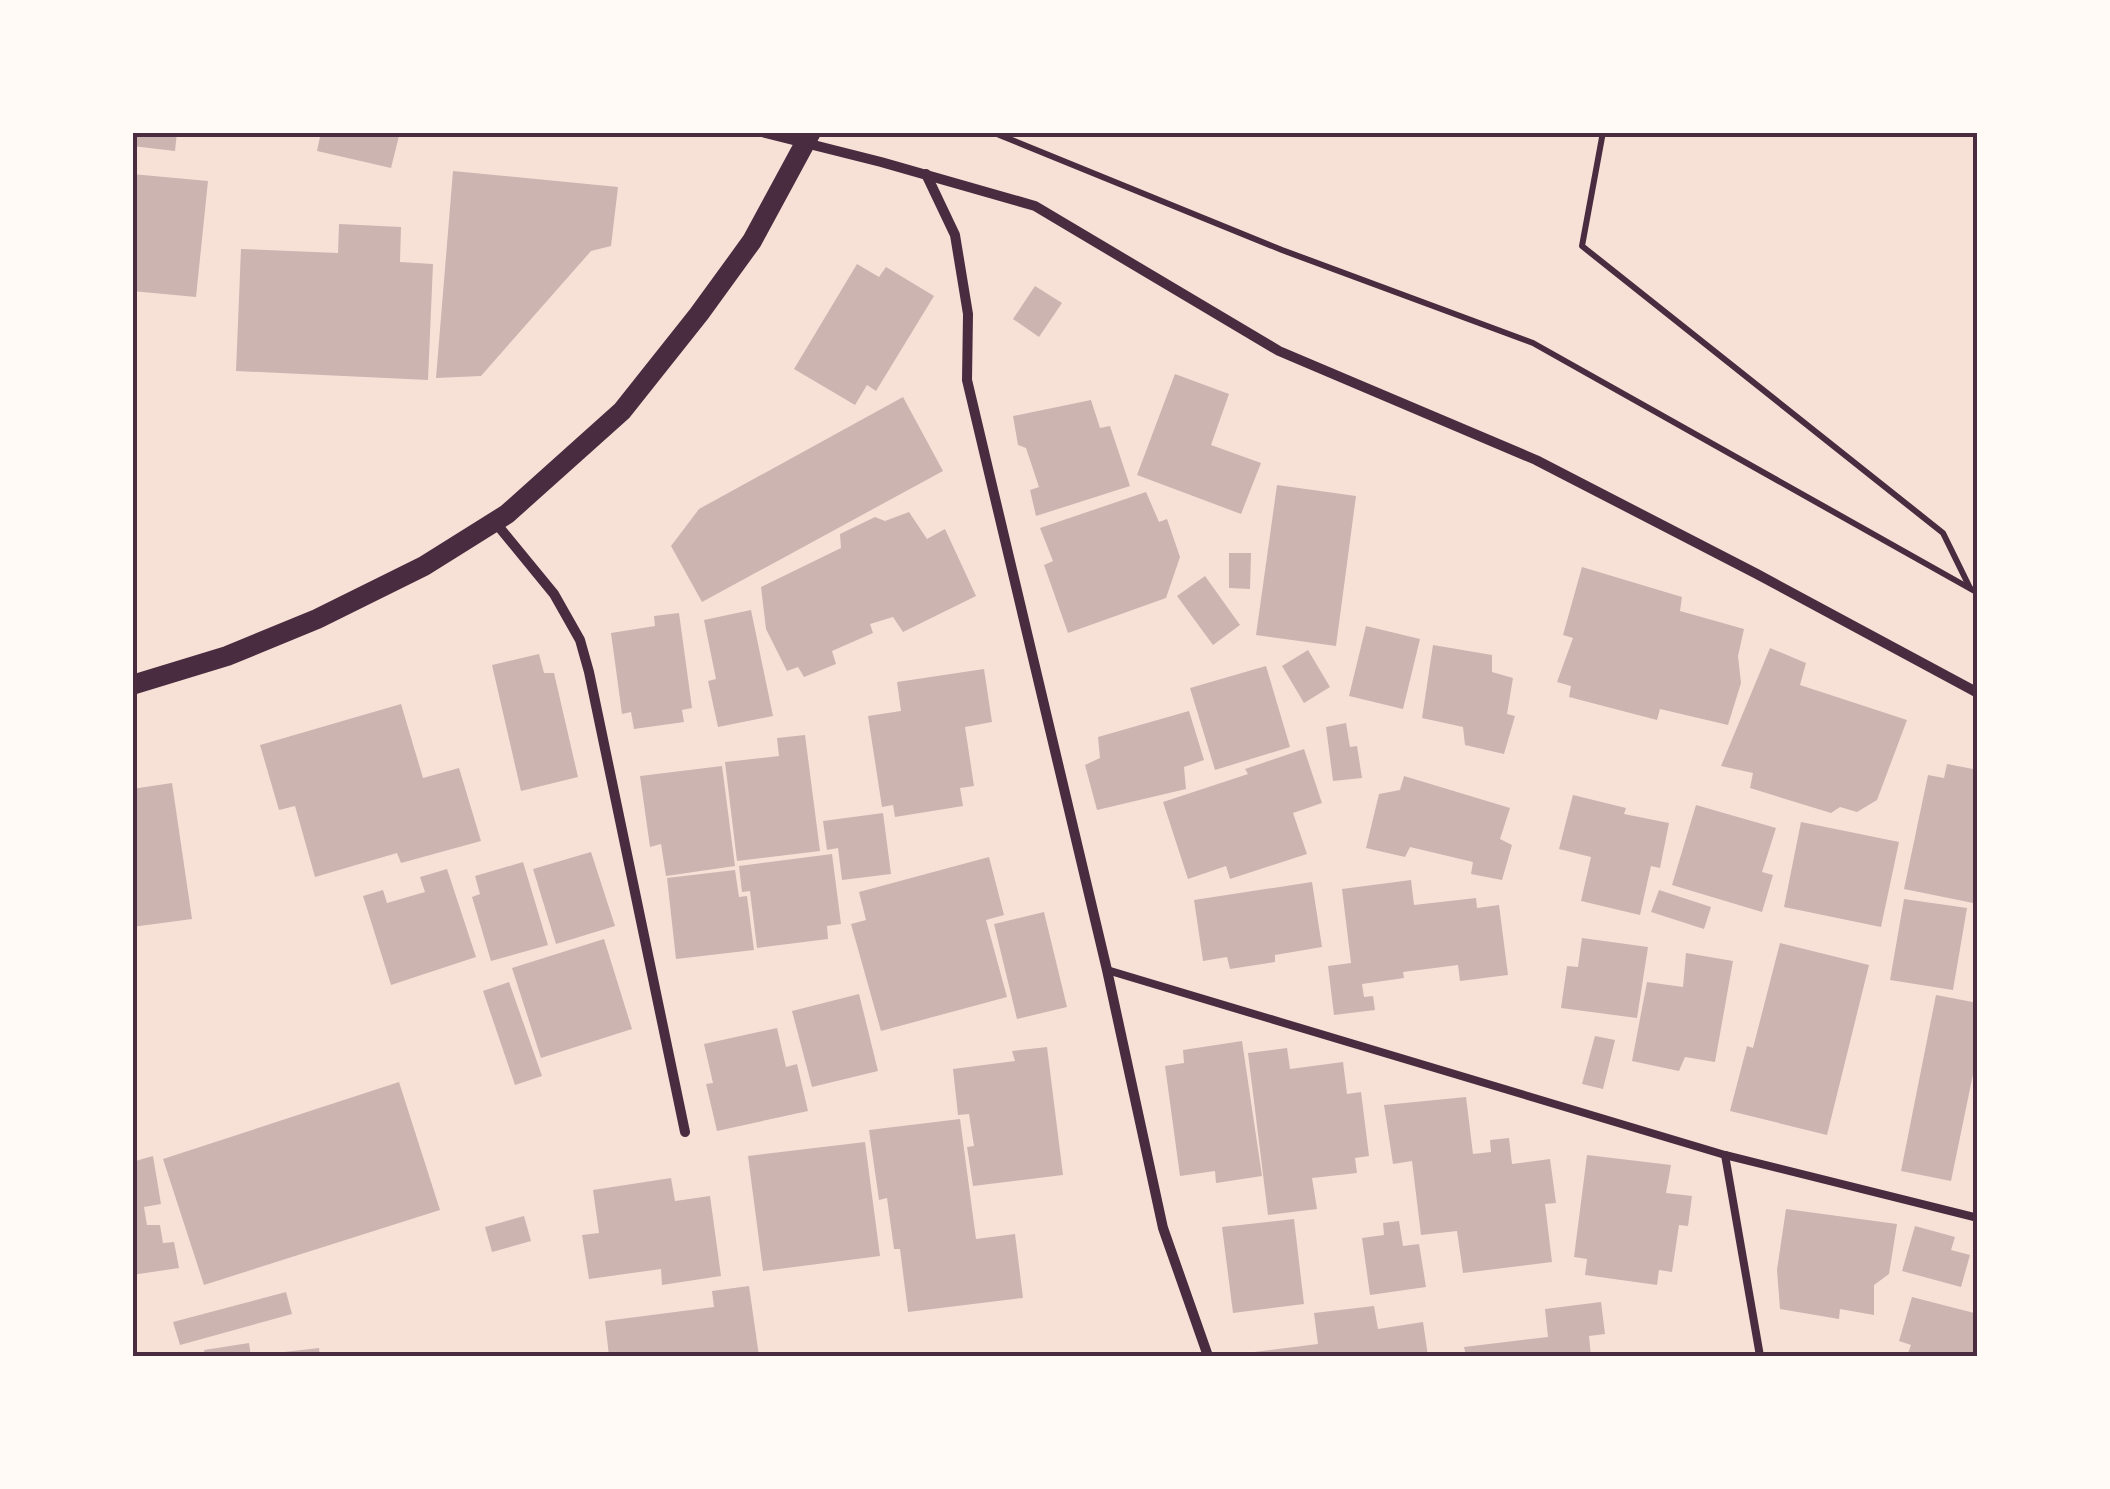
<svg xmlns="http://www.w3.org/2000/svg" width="2110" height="1489" font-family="'IBM Plex Serif',serif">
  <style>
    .building { fill: #ccb4b1 }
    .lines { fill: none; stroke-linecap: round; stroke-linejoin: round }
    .path { stroke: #4a2c40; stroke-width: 6 }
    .service { stroke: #4a2c40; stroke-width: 8 }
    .minor { stroke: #4a2c40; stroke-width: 10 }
    .secondary { stroke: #4a2c40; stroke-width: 20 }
    .neatline { fill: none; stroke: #4a2c40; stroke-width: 4 }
  </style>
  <rect width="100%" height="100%" fill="#f7e1d7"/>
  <g class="building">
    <polygon points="132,132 177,132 175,151 132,146"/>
    <polygon points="321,132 400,132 391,168 317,151"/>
    <polygon points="453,171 618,187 611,246 591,251 481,376 436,378"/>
    <polygon points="132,174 208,181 196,297 132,291"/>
    <polygon points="339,224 401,227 400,262 433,264 428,380 236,371 241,249 338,253"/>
    <polygon points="857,264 879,277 886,267 934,296 876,391 867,385 855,405 794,369"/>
    <polygon points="1035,286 1062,303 1039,337 1013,319"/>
    <polygon points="1175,374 1229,394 1211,445 1261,463 1241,514 1137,475"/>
    <polygon points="903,397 943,471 702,602 671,546 699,509"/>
    <polygon points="1091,400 1100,428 1110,426 1130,486 1036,516 1030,490 1039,487 1026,448 1018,445 1013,416"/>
    <polygon points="1277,485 1356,496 1336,646 1256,635"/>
    <polygon points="1146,492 1159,522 1167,519 1180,557 1166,598 1068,633 1044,565 1053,561 1040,528"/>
    <polygon points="909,512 927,539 945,529 976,596 903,632 893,617 870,624 873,633 832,651 836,664 804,677 798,667 787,671 766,629 761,587 841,548 840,534 875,517 885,521"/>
    <polygon points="1229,553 1251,553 1250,589 1229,588"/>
    <polygon points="1582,567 1682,597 1680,611 1744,629 1738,656 1741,683 1728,725 1660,709 1657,720 1569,697 1571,686 1557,682 1573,638 1563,635"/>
    <polygon points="1205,576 1240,625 1213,645 1177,596"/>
    <polygon points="751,610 773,716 718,727 708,681 716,679 704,620"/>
    <polygon points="679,613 692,708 682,710 684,722 634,729 631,712 622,714 611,633 655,626 654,616"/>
    <polygon points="1366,626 1420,639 1403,709 1349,696"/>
    <polygon points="1433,645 1492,655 1492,672 1513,678 1507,714 1515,716 1504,754 1465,745 1463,727 1422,718"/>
    <polygon points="1770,648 1806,663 1800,685 1907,720 1877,800 1857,812 1840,807 1831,813 1750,788 1753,773 1721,766"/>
    <polygon points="1308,650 1330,687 1304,703 1282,666"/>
    <polygon points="539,654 544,673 554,673 578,777 521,791 492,665"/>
    <polygon points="1266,666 1290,747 1215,770 1190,688"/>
    <polygon points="984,669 992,722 965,727 974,786 960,788 963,806 895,817 893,805 882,807 868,716 901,711 897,682"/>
    <polygon points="401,704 423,778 459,768 481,841 401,863 397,853 315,877 295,806 279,810 260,745"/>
    <polygon points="1189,711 1204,760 1184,767 1186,789 1097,810 1085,765 1100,758 1098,737"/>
    <polygon points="1346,723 1350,747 1357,746 1362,778 1333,781 1326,727"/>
    <polygon points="805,735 820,851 737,861 725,762 779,756 777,738"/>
    <polygon points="1304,749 1322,803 1293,813 1307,854 1230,879 1226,866 1188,879 1163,802 1248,774 1245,769"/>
    <polygon points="1947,764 1978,770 1978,904 1904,889 1928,775 1944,778"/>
    <polygon points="722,766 735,866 666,876 661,844 650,847 640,776"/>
    <polygon points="1404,776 1510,808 1500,839 1512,845 1502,880 1471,874 1473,862 1410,847 1405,857 1366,848 1379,794 1400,790"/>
    <polygon points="172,783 192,919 132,927 132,789"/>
    <polygon points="1573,795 1626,808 1624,814 1669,823 1660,868 1651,866 1640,915 1581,901 1591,857 1559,849"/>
    <polygon points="1696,805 1776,828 1762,872 1773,875 1762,912 1672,885"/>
    <polygon points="883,813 891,874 842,880 838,848 827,850 823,821"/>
    <polygon points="1801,822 1899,842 1881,927 1784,907"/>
    <polygon points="591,852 615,926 556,944 533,869"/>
    <polygon points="832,854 841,924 827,926 828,939 757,948 750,891 742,892 739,866"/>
    <polygon points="989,857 1004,915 986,920 1007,997 881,1031 851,924 866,920 859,892"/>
    <polygon points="523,862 548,945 491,961 472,897 480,894 475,876"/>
    <polygon points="447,869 476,957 391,985 363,896 383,890 387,903 425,892 420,877"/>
    <polygon points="735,870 739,897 747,896 754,950 676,959 667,878"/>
    <polygon points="1411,880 1414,905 1476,898 1477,908 1499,905 1508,975 1460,981 1458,965 1403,972 1404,978 1362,984 1364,997 1373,996 1375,1010 1334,1015 1328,966 1351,963 1342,889"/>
    <polygon points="1312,882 1322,947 1275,955 1275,962 1230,969 1227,957 1203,961 1194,900"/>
    <polygon points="1659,890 1711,907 1704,929 1651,912"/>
    <polygon points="1904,899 1967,908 1953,990 1890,980"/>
    <polygon points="1044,912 1067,1007 1017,1019 994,924"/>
    <polygon points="1582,938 1648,947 1637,1018 1561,1008 1567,966 1578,967"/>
    <polygon points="604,939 632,1029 541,1058 512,968"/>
    <polygon points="1780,943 1869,965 1827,1135 1730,1111 1747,1046 1753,1048"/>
    <polygon points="1686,953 1733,961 1715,1062 1685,1057 1679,1071 1632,1061 1647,982 1683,987"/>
    <polygon points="509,982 542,1076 515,1085 483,991"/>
    <polygon points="859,994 878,1071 812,1087 792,1011"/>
    <polygon points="1936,995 1978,1003 1978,1050 1951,1181 1901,1171"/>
    <polygon points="777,1028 786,1067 797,1064 808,1111 717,1131 706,1084 713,1083 704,1044"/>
    <polygon points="1595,1036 1615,1040 1603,1089 1582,1084"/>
    <polygon points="1242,1041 1262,1176 1216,1183 1215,1171 1180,1176 1165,1066 1184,1063 1183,1050"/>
    <polygon points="1047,1047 1063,1175 973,1186 967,1147 974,1146 969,1114 958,1115 953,1069 1015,1061 1012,1051"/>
    <polygon points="1287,1048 1290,1069 1343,1062 1347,1094 1361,1092 1369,1156 1355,1158 1357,1173 1312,1178 1317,1209 1268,1215 1248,1053"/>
    <polygon points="399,1082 440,1210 204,1285 163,1159"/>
    <polygon points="1466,1097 1473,1154 1491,1152 1490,1140 1509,1138 1512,1164 1550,1159 1556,1203 1545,1204 1552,1262 1463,1273 1457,1231 1421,1235 1412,1161 1393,1164 1384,1105"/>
    <polygon points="960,1119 976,1239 1015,1234 1023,1298 908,1312 900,1249 894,1249 887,1198 879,1200 869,1130"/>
    <polygon points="865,1142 880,1256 763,1271 748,1156"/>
    <polygon points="1587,1155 1671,1165 1666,1193 1692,1196 1688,1226 1679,1225 1672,1272 1659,1270 1657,1285 1585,1275 1587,1259 1574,1257"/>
    <polygon points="153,1156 161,1204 144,1207 147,1225 160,1225 163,1243 174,1242 179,1268 132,1275 132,1162"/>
    <polygon points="671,1178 675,1201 710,1196 721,1276 662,1285 661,1269 589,1279 582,1235 599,1233 593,1190"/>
    <polygon points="1786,1209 1897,1224 1889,1274 1874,1285 1874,1315 1840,1309 1839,1319 1780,1309 1777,1270"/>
    <polygon points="524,1216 531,1241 492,1252 485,1227"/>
    <polygon points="1294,1219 1304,1304 1233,1313 1222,1227"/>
    <polygon points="1399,1221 1403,1246 1419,1244 1426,1287 1370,1295 1362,1238 1384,1235 1383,1223"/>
    <polygon points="1915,1226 1955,1237 1951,1250 1970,1255 1961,1287 1902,1271"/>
    <polygon points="749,1286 759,1356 609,1356 605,1321 714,1307 712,1291"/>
    <polygon points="286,1292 292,1314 180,1345 173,1322"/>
    <polygon points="1912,1297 1978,1314 1978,1356 1907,1356 1911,1345 1899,1341"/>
    <polygon points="1601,1302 1605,1334 1589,1336 1591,1356 1466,1356 1464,1347 1548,1337 1545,1309"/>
    <polygon points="1374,1306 1378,1329 1423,1322 1428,1356 1254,1356 1254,1352 1318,1344 1314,1313"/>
    <polygon points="249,1343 251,1356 205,1356 204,1350"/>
    <polygon points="319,1348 320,1356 266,1356 266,1354"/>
  </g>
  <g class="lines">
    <g class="path">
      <polyline points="992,132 1282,250 1533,343 1978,593"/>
      <polyline points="1603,132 1582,246 1943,533 1970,588"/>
    </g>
    <g class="service">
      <polyline points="1107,970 1725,1155 1978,1218"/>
      <polyline points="1725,1155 1760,1356"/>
    </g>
    <g class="minor">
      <polyline points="762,132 881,162 1035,206 1279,351 1536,460 1757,574 1978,693"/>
      <polyline points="926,174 955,235 968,314 967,380 1107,970 1163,1228 1208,1356"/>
      <polyline points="495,522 554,594 580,640 589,672 685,1132"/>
    </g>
    <polyline class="secondary" points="132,685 227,656 317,619 424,566 507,514 622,411 699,314 752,241 811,132"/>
  </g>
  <rect width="2110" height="1489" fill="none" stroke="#fffaf5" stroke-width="270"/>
  <rect x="135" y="135" width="1840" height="1219" class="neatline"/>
</svg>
